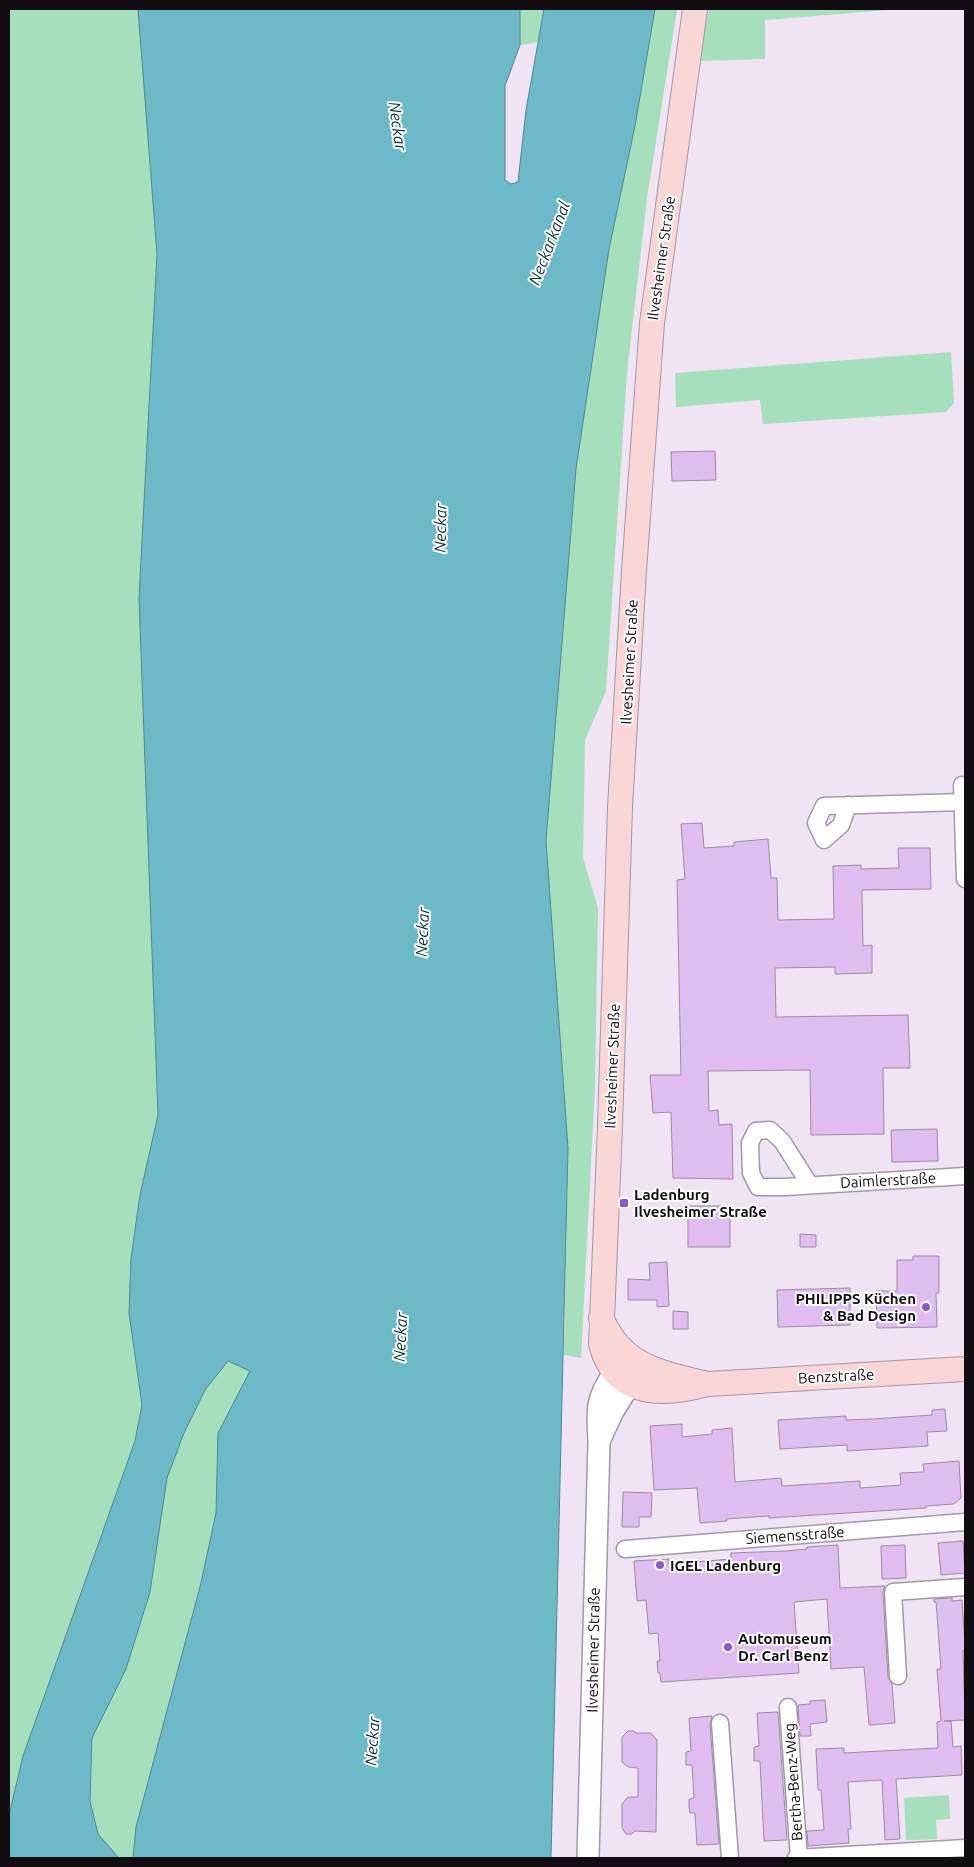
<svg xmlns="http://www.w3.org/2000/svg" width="974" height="1867" font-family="Ubuntu,sans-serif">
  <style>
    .green { fill: #a6dfbc }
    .water { fill: #6cbac8; stroke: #518692 }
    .building { fill: #e0bdf0; stroke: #988d9d }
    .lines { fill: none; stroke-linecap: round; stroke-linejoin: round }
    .minor-casing { stroke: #a398a9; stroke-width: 19 }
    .tertiary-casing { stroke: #a398a9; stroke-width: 24 }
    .secondary-casing { stroke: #a398a9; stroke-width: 26 }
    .minor { stroke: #fff; stroke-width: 16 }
    .tertiary { stroke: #fff; stroke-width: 21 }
    .secondary { stroke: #fad6d7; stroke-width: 24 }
    .poi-dot { fill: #8959d2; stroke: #fff; stroke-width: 2 }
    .labels { text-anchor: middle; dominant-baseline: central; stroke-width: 4; stroke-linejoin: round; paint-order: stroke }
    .street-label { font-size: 15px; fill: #110d13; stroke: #fff }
    .poi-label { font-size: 15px; font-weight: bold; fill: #110d13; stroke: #fff; text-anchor: start }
    .water-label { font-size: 16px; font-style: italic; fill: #0b3238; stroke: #fff }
  </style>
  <rect width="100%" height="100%" fill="#efe3f4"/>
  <g class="green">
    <polygon points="9,9 342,9 441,1858 9,1858"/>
    <polygon points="520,9 544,9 538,42 520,45"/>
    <polygon points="655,9 677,9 647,198 627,373 606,691 585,740 583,858 598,908 595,1086 581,1358 564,1355 568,1148 546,841 576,469 609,249 635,126"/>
    <polygon points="709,9 901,9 765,20 765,59 698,61"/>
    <polygon points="951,352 954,403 946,412 763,424 760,400 676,407 675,373"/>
    <polygon points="949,1795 950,1819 936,1820 937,1839 906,1840 904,1798"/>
  </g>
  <polygon class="water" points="138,9 520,9 520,45 505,86 505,180 511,184 518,182 526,110 544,9 655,9 635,126 609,249 576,469 546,841 568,1148 551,1858 133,1858 136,1827 201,1583 216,1513 218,1433 250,1371 228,1361 205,1390 184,1433 167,1478 150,1592 126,1669 92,1738 90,1801 98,1834 119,1858 9,1858 9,1815 23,1756 135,1441 142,1405 129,1313 131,1258 140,1195 158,1115 139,598 157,254"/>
  <g class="building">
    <polygon points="715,451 716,480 672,481 671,452"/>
    <polygon points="702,823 704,848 734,846 734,842 768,839 771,878 777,878 778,920 834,919 833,866 861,865 861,869 899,868 898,848 930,848 931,889 862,890 863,946 872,945 872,973 835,974 835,967 775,968 776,1017 908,1015 910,1068 883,1068 884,1134 811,1135 810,1070 708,1071 709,1111 718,1110 719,1125 732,1124 733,1179 673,1178 671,1112 653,1113 650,1075 681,1075 677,880 685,879 681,824"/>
    <polygon points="937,1129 938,1161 892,1162 891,1130"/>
    <rect x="688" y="1206" width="42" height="41"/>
    <polygon points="800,1234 816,1235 816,1247 800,1247"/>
    <polygon points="913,1256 939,1256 939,1293 936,1293 937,1327 877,1328 876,1291 897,1291 897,1260 913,1260"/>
    <polygon points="667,1262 669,1306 657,1307 657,1300 628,1300 628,1279 650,1280 649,1263"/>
    <polygon points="850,1288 850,1325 778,1327 777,1290"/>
    <polygon points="673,1311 688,1312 688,1329 673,1329"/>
    <polygon points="945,1409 947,1431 927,1432 928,1446 847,1451 847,1445 780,1449 778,1420 846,1416 846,1420 873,1419 932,1415 932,1410"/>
    <polygon points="682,1424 682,1437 712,1434 712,1430 732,1428 735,1482 781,1478 782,1486 860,1481 860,1488 901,1485 900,1473 924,1472 923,1464 959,1461 961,1498 954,1504 926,1506 926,1508 769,1518 769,1516 726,1519 727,1521 700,1523 697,1488 654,1490 650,1426"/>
    <polygon points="623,1492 652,1493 651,1517 639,1517 639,1527 622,1527"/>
    <polygon points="963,1541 965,1573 941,1575 938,1543"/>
    <polygon points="838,1545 840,1588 885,1586 883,1593 888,1677 892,1684 895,1723 869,1725 864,1667 831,1669 827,1599 794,1602 799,1673 661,1682 660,1673 658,1673 657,1661 660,1661 658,1633 649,1634 646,1600 637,1601 634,1561 669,1559 669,1564 731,1559 731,1553 786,1551 807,1549 807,1547"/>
    <polygon points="905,1545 906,1578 882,1579 881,1546"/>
    <polygon points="952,1598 952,1601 962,1600 965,1645 965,1650 963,1650 965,1720 944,1721 951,1721 953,1747 961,1746 962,1775 896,1779 900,1839 885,1840 882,1780 848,1782 851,1829 848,1829 849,1843 808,1846 807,1831 824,1830 821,1790 818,1790 816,1749 844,1748 844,1753 938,1748 937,1722 941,1721 937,1669 941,1669 936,1602 934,1602 934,1599"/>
    <polygon points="825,1700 827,1722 810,1724 811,1736 800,1736 798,1705 810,1704 810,1701"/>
    <polygon points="778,1712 787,1840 764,1841 760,1761 754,1761 754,1747 759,1746 757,1713"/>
    <polygon points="712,1716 710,1724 719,1844 697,1845 695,1813 690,1813 689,1806 689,1799 694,1798 692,1765 686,1765 686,1752 691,1751 689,1718"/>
    <polygon points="628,1731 634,1731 636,1733 651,1733 657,1740 656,1832 635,1831 632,1834 626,1834 622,1828 622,1804 628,1797 638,1797 638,1768 628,1767 622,1762 622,1737"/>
  </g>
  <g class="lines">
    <defs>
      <g id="minor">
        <polyline points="962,785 965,879"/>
        <polyline points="848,805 841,825 824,840 816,823 824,806 964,802"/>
        <polyline points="810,1185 782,1141 770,1130 756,1131 750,1143 751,1173 758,1187 785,1187 965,1176"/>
        <polyline points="625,1549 965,1522"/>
        <polyline points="898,1676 893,1592 965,1587"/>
        <polyline points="788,1707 799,1858"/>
        <polyline points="720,1723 730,1858"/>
        <polyline points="796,1858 965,1848"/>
      </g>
      <g id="tertiary">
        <polyline points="600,1439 613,1411 630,1384"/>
        <path d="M 588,1858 L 599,1441 C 597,1411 596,1397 615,1372"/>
      </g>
      <g id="secondary">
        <path d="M 695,9 L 652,323 L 634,571 L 620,807 L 610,1126 L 601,1344 C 615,1398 664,1396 707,1384 L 965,1369"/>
        <path d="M 601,1318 C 606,1328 611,1337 618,1345 C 638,1369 674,1376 703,1383"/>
      </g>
    </defs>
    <use href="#minor" class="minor-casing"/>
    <use href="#tertiary" class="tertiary-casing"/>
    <use href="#secondary" class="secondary-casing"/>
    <use href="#minor" class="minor"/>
    <use href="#tertiary" class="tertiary"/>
    <use href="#secondary" class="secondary"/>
  </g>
  <g class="poi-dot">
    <rect x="619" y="1198" width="10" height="10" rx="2.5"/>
    <circle cx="926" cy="1307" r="5"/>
    <circle cx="660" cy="1565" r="5"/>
    <circle cx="728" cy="1647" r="5"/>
  </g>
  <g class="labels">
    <g class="street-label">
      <text transform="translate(661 258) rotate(-82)">Ilvesheimer Straße</text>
      <text transform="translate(629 662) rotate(-87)">Ilvesheimer Straße</text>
      <text transform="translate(612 1066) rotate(-88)">Ilvesheimer Straße</text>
      <text transform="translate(888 1180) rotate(-3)">Daimlerstraße</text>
      <text transform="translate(836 1376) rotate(-3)">Benzstraße</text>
      <text transform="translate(795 1535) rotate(-4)">Siemensstraße</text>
      <text transform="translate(593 1650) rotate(-89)">Ilvesheimer Straße</text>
      <text transform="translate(793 1782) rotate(-94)">Bertha-Benz-Weg</text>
    </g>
    <g class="poi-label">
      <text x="634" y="1194">Ladenburg<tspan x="634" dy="17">Ilvesheimer Straße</tspan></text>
      <text x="916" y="1298" text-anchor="end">PHILIPPS Küchen<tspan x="916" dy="17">&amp; Bad Design</tspan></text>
      <text x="670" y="1565">IGEL Ladenburg</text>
      <text x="738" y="1638">Automuseum<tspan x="738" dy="17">Dr. Carl Benz</tspan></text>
    </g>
    <g class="water-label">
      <text transform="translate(398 126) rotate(82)">Neckar</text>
      <text transform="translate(549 243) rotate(-69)">Neckarkanal</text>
      <text transform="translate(440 528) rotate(-89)">Neckar</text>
      <text transform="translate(422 932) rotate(-87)">Neckar</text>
      <text transform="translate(400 1337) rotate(-87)">Neckar</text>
      <text transform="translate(372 1741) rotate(-86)">Neckar</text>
    </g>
  </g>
  <rect width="974" height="1867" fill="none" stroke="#110d13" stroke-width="20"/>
</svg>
